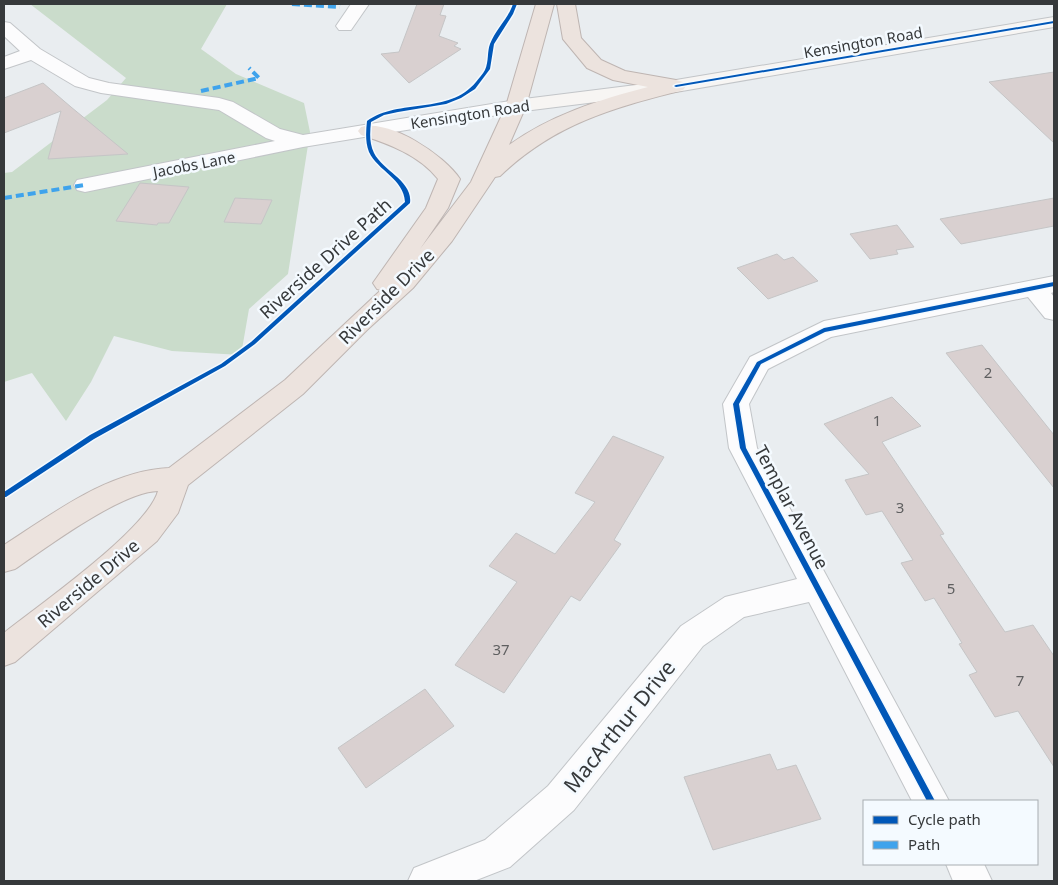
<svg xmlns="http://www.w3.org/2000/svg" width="1058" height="885" font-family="'Noto Sans',sans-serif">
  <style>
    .green { fill: #cadccb }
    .building { fill: #d9d0d0; stroke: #c5c5c6 }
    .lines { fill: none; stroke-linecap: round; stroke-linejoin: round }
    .street-casing { stroke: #c2c5c8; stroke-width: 2 }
    .secondary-casing { stroke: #c2c5c8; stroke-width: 2 }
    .highway-casing { stroke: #beb5b2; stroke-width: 2 }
    .street { fill: #fcfcfd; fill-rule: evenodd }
    .secondary { fill: #f7f5f3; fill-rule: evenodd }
    .highway { fill: #ece3de; fill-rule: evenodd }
    .quiet { stroke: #3fa3ec; stroke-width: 4; stroke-dasharray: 8 4; stroke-linecap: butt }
    .cycleway-casing { stroke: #f4faff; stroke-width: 3 }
    .cycleway { fill: #0057b8; fill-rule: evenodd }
    .labels { text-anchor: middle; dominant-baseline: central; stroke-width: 5; stroke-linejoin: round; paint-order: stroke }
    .far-street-label { font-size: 15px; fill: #36393b; stroke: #f4faff }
    .number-label { font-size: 15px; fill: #5f5f60 }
    .street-label { font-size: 18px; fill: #36393b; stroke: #f4faff }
    .near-street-label { font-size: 21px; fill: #36393b; stroke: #f4faff }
  </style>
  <rect width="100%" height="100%" fill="#e9edf0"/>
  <polygon class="green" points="30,4 227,4 201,49 236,74 304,103 310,132 288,274 249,309 241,355 172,351 114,336 91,382 66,421 32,373 4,382 4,173 12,172 107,100 126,78"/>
  <g class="building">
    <polygon points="417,4 444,4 440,15 446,16 439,36 458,43 454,46 461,49 409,83 381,54 399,52"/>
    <polygon points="1054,72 1054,143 989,82"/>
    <polygon points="43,83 71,107 128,154 48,159 61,111 4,133 4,98"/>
    <polygon points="140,183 189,187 169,223 158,223 157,225 116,221"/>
    <polygon points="235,198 272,200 261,224 224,222"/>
    <polygon points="1054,198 1054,226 961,244 940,219"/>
    <polygon points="897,225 914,247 896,250 898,254 870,259 850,234"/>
    <polygon points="777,254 784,260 793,257 818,281 768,299 737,268"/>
    <polygon points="982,345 1054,435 1054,488 946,353"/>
    <polygon points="892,397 921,426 882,442 944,534 940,535 1005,632 1033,625 1054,656 1054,767 1018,711 995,717 969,675 977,672 959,644 962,643 934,598 925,601 901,563 913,560 882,511 866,515 845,480 869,474 824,424"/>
    <polygon points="613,436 664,457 614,540 621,544 580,601 571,596 504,693 455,665 517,582 489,566 516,533 555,554 595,502 575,493"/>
    <polygon points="425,689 454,726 366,788 338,748"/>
    <polygon points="770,754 777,770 796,765 821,819 713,850 684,777"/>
  </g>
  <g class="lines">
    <defs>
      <g id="street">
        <polygon points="351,4 369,4 351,30 339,30 336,26"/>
        <polygon points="4,22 10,23 40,49 89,78 109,83 219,98 233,102 280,129 303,135 516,100 523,102 526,106 523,110 516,112 303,147 85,192 77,190 74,185 77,180 275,141 266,138 219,110 101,93 75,86 31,60 4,69 4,57 20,51 4,36"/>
        <polygon points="1054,276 1054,292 1051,293 1054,297 1054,320 1045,318 1028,297 831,337 768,369 749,404 757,448 949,801 912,801 809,602 744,617 703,646 574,810 510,867 474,881 408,881 414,868 485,840 548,786 681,626 725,597 797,579 729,448 723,404 750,357 824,321"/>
        <polygon points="946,864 984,864 992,881 953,881"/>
      </g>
      <polygon id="secondary" points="1054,17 1054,27 676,92 516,112 509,110 506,106 509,102 516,100 676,80"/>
      <path id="highway" d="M 536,4 L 554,4 L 526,106 L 509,145 C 551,115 598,100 648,87 L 613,80 L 587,68 L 563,39 L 557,4 L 575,4 L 581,38 L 601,60 L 625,71 L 676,80 L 683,82 L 686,86 L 683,90 C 612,108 554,124 500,176 L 495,177 L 452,241 L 413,288 L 367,330 L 303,394 L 188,485 L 178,513 L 157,541 L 15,662 L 4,666 L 4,633 C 39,605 147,530 158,491 C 121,492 47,547 15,569 L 4,572 L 4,545 C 54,513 108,471 169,468 L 285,380 L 381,290 L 377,289 L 373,283 L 426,208 L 438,179 C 419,155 389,144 361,135 L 358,131 L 361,127 C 390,119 444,155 460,179 L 448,208 L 420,249 L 471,182 L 506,106 Z"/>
    </defs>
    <use href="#street" class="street-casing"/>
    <use href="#secondary" class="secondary-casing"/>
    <use href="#highway" class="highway-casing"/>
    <use href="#street" class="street"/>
    <use href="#secondary" class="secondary"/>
    <use href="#highway" class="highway"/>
    <g class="quiet">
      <polyline points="292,4 340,7"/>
      <polyline points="201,91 259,78 249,68"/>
      <polyline points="4,198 85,185"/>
    </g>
    <defs>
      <g id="cycleway">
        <path d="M 513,4 L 517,4 L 513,14 L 494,44 L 490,69 L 475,89 L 461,98 L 446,104 L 398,112 L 384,115 L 371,122 C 370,132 369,143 374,153 C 383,171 413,181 410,203 L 255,344 L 225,366 L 94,439 L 6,497 L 4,497 L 4,492 L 90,435 L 221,364 L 251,342 L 405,202 C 404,179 378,171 369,152 C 365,142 366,131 367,121 C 399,98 449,115 476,82 C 479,78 483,74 485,70 C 489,61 487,52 490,44 C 496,29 508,19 513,4 Z"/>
        <polygon points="1054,21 1054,23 676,87 674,86 676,85"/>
        <polygon points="1054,282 1054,286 825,332 761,364 739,404 746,448 935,801 927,801 740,448 733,404 757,362 824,328"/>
      </g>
    </defs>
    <use href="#cycleway" class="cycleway-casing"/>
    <use href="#cycleway" class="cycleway"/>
  </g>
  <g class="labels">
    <g class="far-street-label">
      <text transform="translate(863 42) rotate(-10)">Kensington Road</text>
      <text transform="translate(470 114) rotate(-9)">Kensington Road</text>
      <text transform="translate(194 164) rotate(-11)">Jacobs Lane</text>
    </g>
    <g class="number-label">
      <text x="988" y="372">2</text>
      <text x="877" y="420">1</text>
      <text x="900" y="507">3</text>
      <text x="951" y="588">5</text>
      <text x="501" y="649">37</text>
      <text x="1020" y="680">7</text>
    </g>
    <g class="street-label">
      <text transform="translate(325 258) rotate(-42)">Riverside Drive Path</text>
      <text transform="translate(386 296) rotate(-45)">Riverside Drive</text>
      <text transform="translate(792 507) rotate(62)">Templar Avenue</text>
      <text transform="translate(88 583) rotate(-40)">Riverside Drive</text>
    </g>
    <g class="near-street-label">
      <text transform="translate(619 726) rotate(-51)">MacArthur Drive</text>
    </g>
  </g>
  <rect width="1058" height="885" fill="none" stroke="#36393b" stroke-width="10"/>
  <rect x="863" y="800" width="175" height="65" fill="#f4faff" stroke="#a8adb1"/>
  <rect x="873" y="816" width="25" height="8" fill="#0057b8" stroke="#a8adb1"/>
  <text x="908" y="825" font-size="15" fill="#36393b">Cycle path</text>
  <rect x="873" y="841" width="25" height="8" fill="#3fa3ec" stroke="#a8adb1"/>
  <text x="908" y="850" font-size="15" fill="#36393b">Path</text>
</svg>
